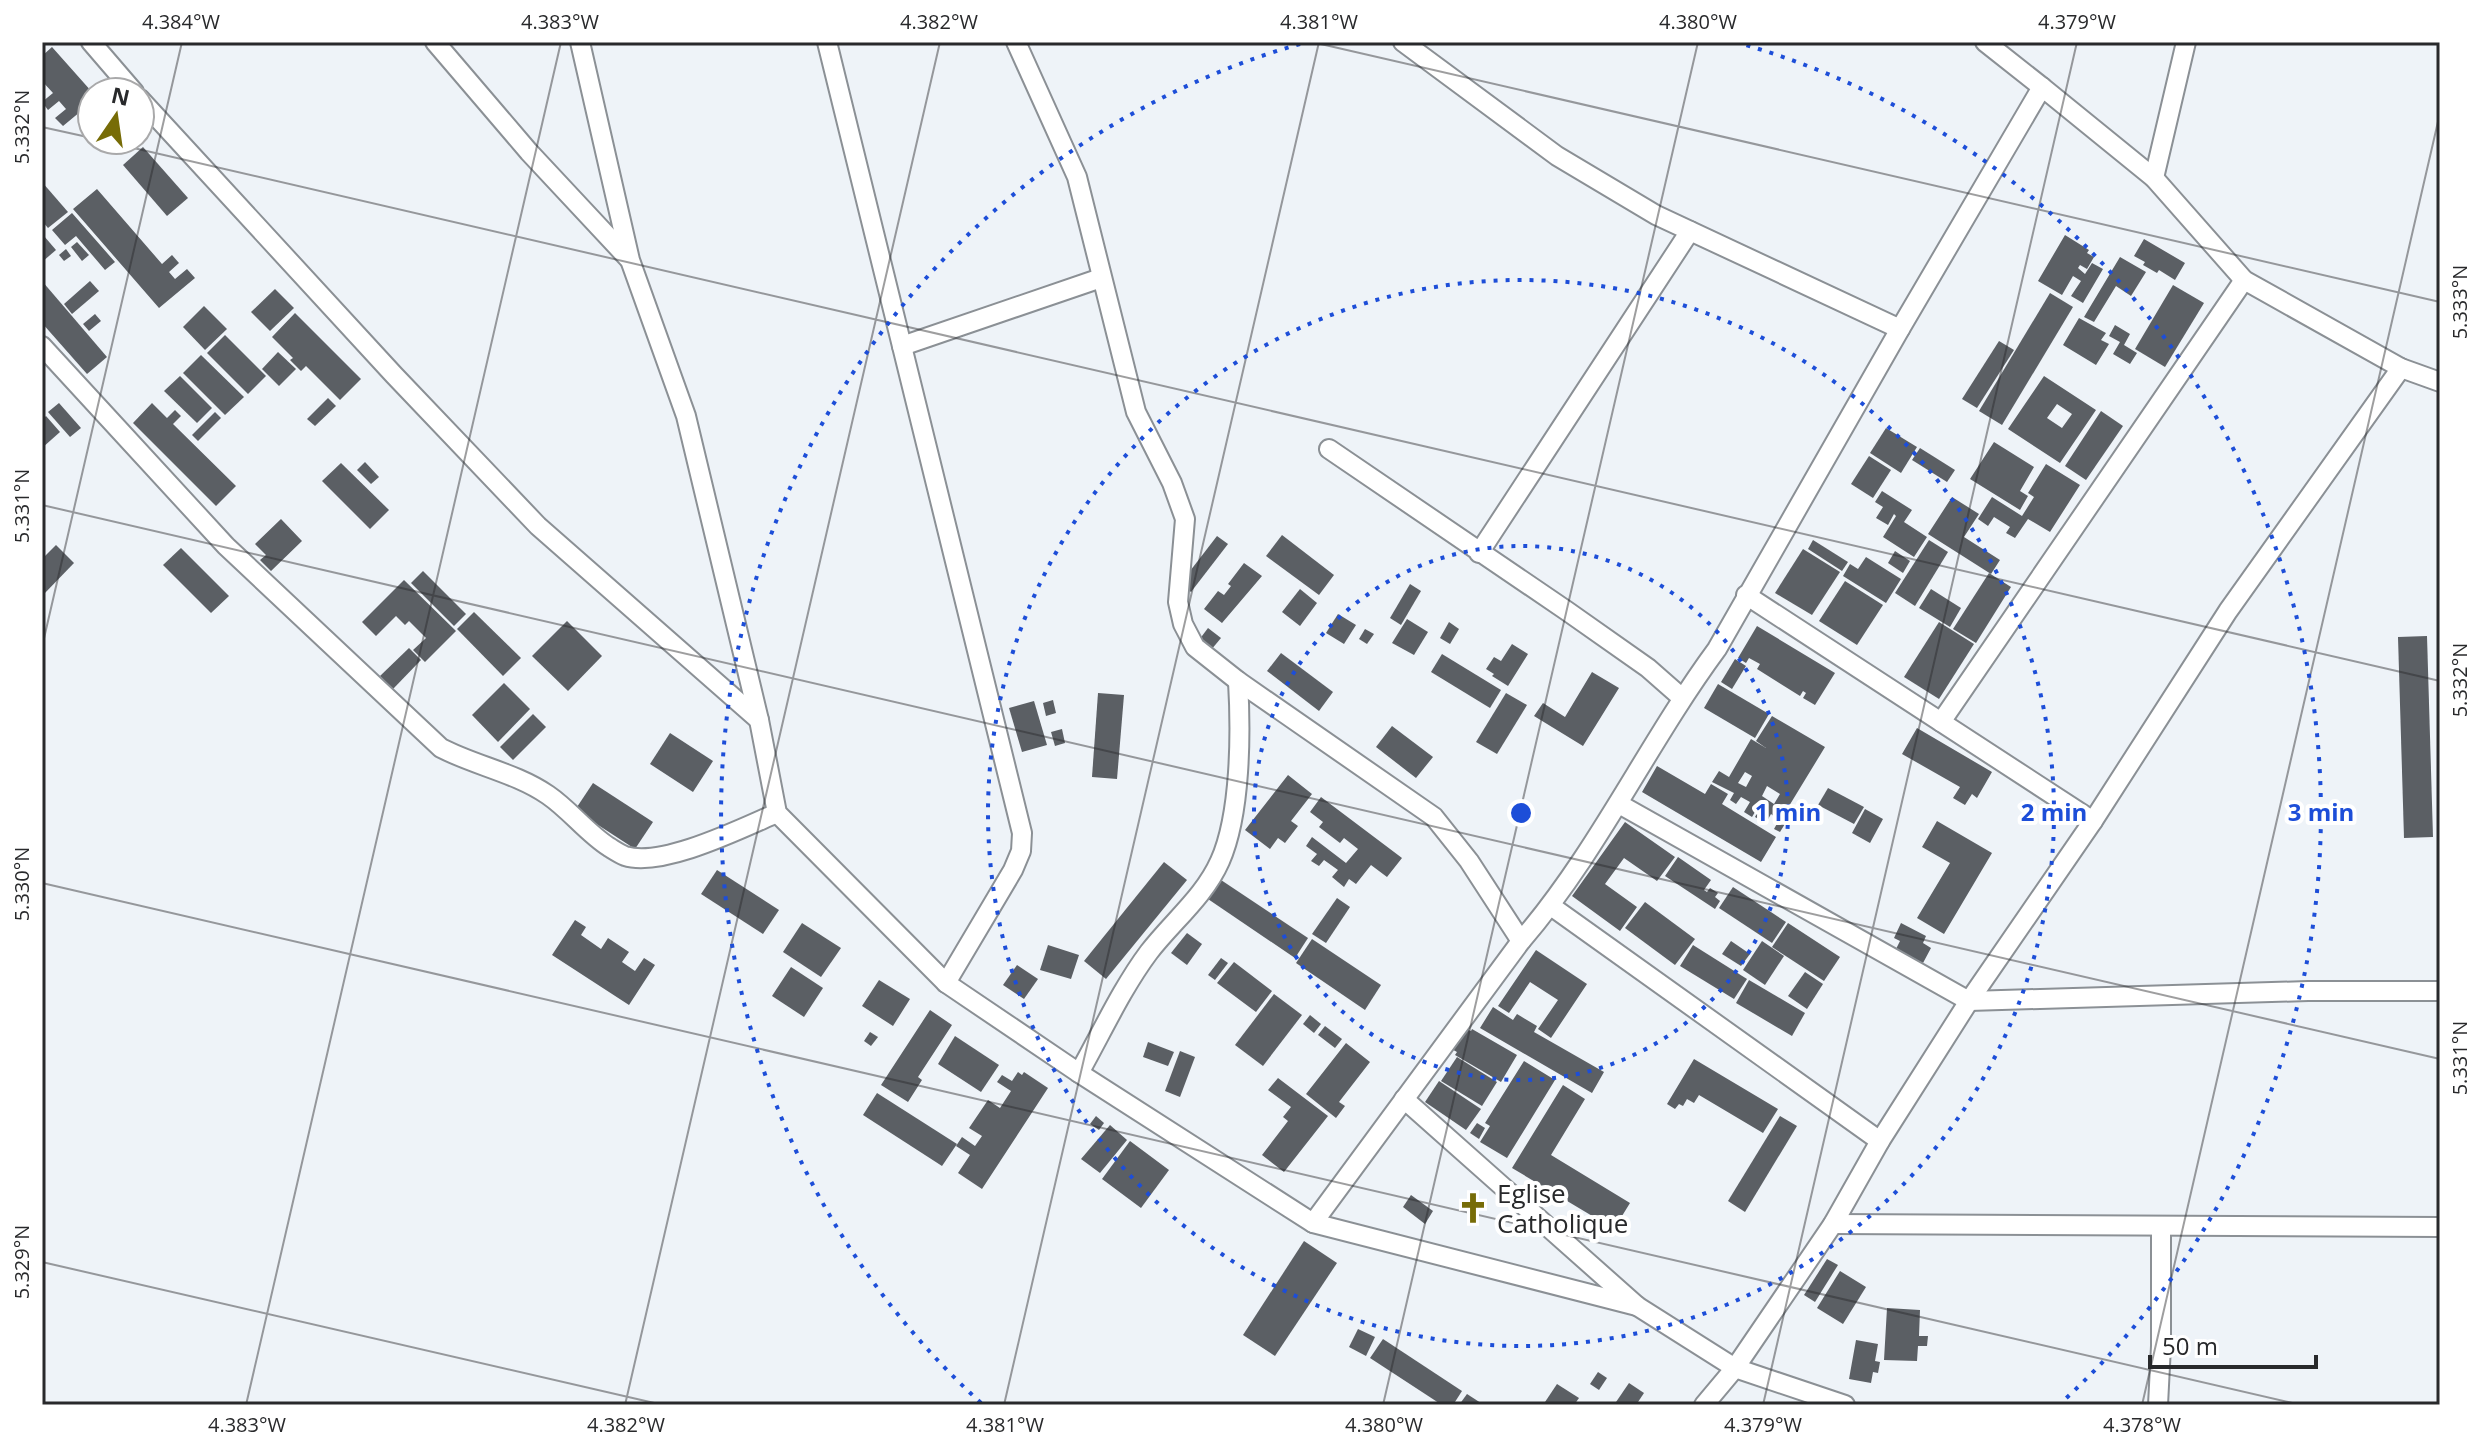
<svg xmlns="http://www.w3.org/2000/svg" width="2482" height="1447" font-family="'Open Sans',sans-serif">
  <style>
    .building { fill: #5b5f64; fill-rule: evenodd }
    .lines { fill: none; stroke-linecap: round; stroke-linejoin: round }
    .minor-casing { stroke: #8b9095; stroke-width: 22 }
    .minor { stroke: #fff; stroke-width: 18 }
    .ticks { fill: none; stroke: #28292b; stroke-width: 2; stroke-opacity: 0.45 }
    .ring { fill: none; stroke: #1d4ed8; stroke-width: 4; stroke-dasharray: 4 8 }
    .labels { text-anchor: middle; dominant-baseline: central; stroke-width: 8; stroke-linejoin: round; paint-order: stroke }
    .poi-label { font-size: 26px; fill: #28292b; stroke: #fff; text-anchor: start }
    .centre { fill: #1d4ed8; stroke: #fff; stroke-width: 4 }
    .ring-label { font-size: 24px; text-anchor: middle; font-weight: bold; fill: #1d4ed8; stroke: #fff; stroke-width: 8; stroke-linejoin: round; paint-order: stroke }
    .neatline { fill: none; stroke: #28292b; stroke-width: 3 }
    .ticks-label { font-size: 20px; text-anchor: middle; fill: #28292b }
  </style>
  <rect width="100%" height="100%" fill="#eef3f8"/>
  <g class="building">
    <polygon points="52,47 92,92 92,102 63,126 55,118 66,109 59,101 48,110 42,102 53,93 42,81 42,56"/>
    <polygon points="143,147 188,198 167,216 123,165"/>
    <polygon points="42,182 68,212 48,228 42,221"/>
    <polygon points="97,189 162,264 172,255 179,263 169,272 175,279 187,269 195,278 159,308 73,209"/>
    <polygon points="72,213 115,262 105,270 76,236 65,245 52,230"/>
    <polygon points="2065,235 2089,250 2087,253 2094,257 2087,269 2080,265 2078,268 2085,274 2092,263 2103,269 2083,303 2071,296 2081,281 2073,276 2062,295 2038,281"/>
    <polygon points="44,236 56,250 42,262 42,238"/>
    <polygon points="2144,239 2185,263 2175,280 2159,270 2157,273 2143,265 2145,262 2134,256"/>
    <polygon points="77,242 89,255 82,261 71,247"/>
    <polygon points="66,249 71,256 64,261 59,255"/>
    <polygon points="2120,257 2146,272 2131,296 2116,286 2094,322 2084,317"/>
    <polygon points="42,281 107,357 87,374 42,323"/>
    <polygon points="90,281 99,291 72,314 64,304"/>
    <polygon points="2173,285 2204,303 2165,367 2135,349"/>
    <polygon points="275,289 294,308 270,331 251,312"/>
    <polygon points="2050,293 2073,307 2002,425 1979,411"/>
    <polygon points="204,306 227,329 205,350 183,327"/>
    <polygon points="295,313 361,379 340,400 306,366 301,371 290,360 293,358 272,337"/>
    <polygon points="95,314 101,321 89,331 83,324"/>
    <polygon points="2079,318 2106,333 2101,340 2109,344 2096,365 2063,345"/>
    <polygon points="2115,325 2130,334 2124,345 2137,353 2130,364 2113,354 2120,342 2109,336"/>
    <polygon points="225,335 266,376 248,394 207,353"/>
    <polygon points="1999,341 2014,350 1977,408 1962,399"/>
    <polygon points="278,352 296,369 279,386 262,369"/>
    <polygon points="201,355 244,397 225,415 183,373"/>
    <polygon points="180,376 212,408 197,423 164,391"/>
    <path d="M 2044,376 L 2096,410 L 2060,463 L 2008,429 ZM 2057,404 L 2072,414 L 2062,428 L 2047,418 Z"/>
    <polygon points="328,398 336,406 315,426 307,419"/>
    <polygon points="59,403 81,428 70,437 48,412"/>
    <polygon points="152,403 167,418 175,410 181,416 173,424 236,486 216,506 133,423"/>
    <polygon points="2101,411 2123,426 2086,480 2065,466"/>
    <polygon points="215,412 221,418 198,441 192,435"/>
    <polygon points="46,416 60,432 42,448 42,420"/>
    <polygon points="1886,428 1917,447 1901,473 1870,453"/>
    <polygon points="1994,442 2034,467 2020,491 2028,496 2020,510 1970,479"/>
    <polygon points="1920,448 1955,470 1947,482 1912,460"/>
    <polygon points="1869,456 1891,470 1873,498 1851,484"/>
    <polygon points="365,462 379,477 371,484 357,470"/>
    <polygon points="341,463 389,510 370,529 322,481"/>
    <polygon points="2046,464 2080,485 2050,532 2028,519 2015,538 2006,533 2010,527 1994,517 1988,526 1978,519 1992,497 2022,516 2034,497 2028,493"/>
    <polygon points="1882,491 1912,510 1904,522 1927,537 1914,557 1883,537 1896,516 1894,514 1888,525 1876,518 1883,507 1875,502"/>
    <polygon points="1952,497 1979,514 1964,537 2000,560 1991,574 1928,534"/>
    <polygon points="281,519 302,541 271,571 260,560 266,555 255,544"/>
    <polygon points="1282,535 1334,575 1319,595 1266,556"/>
    <polygon points="1217,536 1228,544 1191,592 1180,584"/>
    <polygon points="1813,540 1848,562 1842,571 1808,549"/>
    <polygon points="1929,540 1948,552 1915,606 1895,593"/>
    <polygon points="56,545 74,563 44,594 42,559"/>
    <polygon points="181,548 229,596 211,613 163,565"/>
    <polygon points="1803,549 1840,572 1812,615 1775,593"/>
    <polygon points="1895,551 1910,561 1903,573 1888,563"/>
    <polygon points="1866,557 1901,579 1886,603 1843,576 1850,564 1858,569"/>
    <polygon points="1244,563 1262,576 1222,623 1204,609 1218,591 1224,595 1231,586 1228,584"/>
    <polygon points="423,571 466,614 454,626 411,583"/>
    <polygon points="1989,573 2011,587 1976,643 1953,629"/>
    <polygon points="404,580 456,631 425,662 413,650 426,638 409,621 405,625 396,616 376,636 362,622"/>
    <polygon points="1845,581 1883,605 1857,645 1819,621"/>
    <polygon points="1410,584 1421,591 1401,625 1390,618"/>
    <polygon points="1300,589 1317,603 1300,626 1282,612"/>
    <polygon points="1931,589 1961,608 1950,627 1919,608"/>
    <polygon points="474,612 521,658 503,676 457,629"/>
    <polygon points="1338,614 1356,625 1344,644 1326,633"/>
    <polygon points="1407,619 1428,632 1414,655 1392,643"/>
    <polygon points="567,621 602,656 568,691 532,656"/>
    <polygon points="1449,622 1459,629 1450,644 1440,638"/>
    <polygon points="1939,622 1974,644 1939,699 1904,677"/>
    <polygon points="1757,626 1835,673 1815,705 1803,698 1806,693 1803,691 1800,696 1757,669 1760,664 1749,658 1746,663 1738,658"/>
    <polygon points="1208,628 1221,638 1211,650 1199,640"/>
    <polygon points="1365,629 1374,634 1367,644 1359,639"/>
    <polygon points="2427,636 2433,837 2404,838 2398,637"/>
    <polygon points="1512,644 1528,654 1508,686 1492,676 1494,674 1486,669 1494,657 1501,661"/>
    <polygon points="409,648 421,660 393,689 380,676"/>
    <polygon points="1281,653 1333,692 1319,711 1267,671"/>
    <polygon points="1442,654 1501,690 1490,708 1431,672"/>
    <polygon points="1735,659 1746,666 1732,689 1721,682"/>
    <polygon points="1592,672 1619,688 1583,746 1534,716 1543,703 1565,717"/>
    <polygon points="504,683 530,709 498,742 472,715"/>
    <polygon points="1718,684 1769,714 1755,738 1704,708"/>
    <polygon points="1098,693 1124,695 1117,779 1092,777"/>
    <polygon points="1506,693 1527,705 1497,754 1476,742"/>
    <polygon points="1053,700 1056,713 1046,716 1043,703"/>
    <polygon points="1034,701 1047,745 1022,752 1009,708"/>
    <polygon points="533,714 546,727 513,760 500,747"/>
    <path d="M 1772,716 L 1825,747 L 1786,811 L 1791,814 L 1780,832 L 1774,829 L 1779,820 L 1771,814 L 1766,823 L 1755,817 L 1760,808 L 1758,807 L 1752,817 L 1744,812 L 1750,802 L 1741,797 L 1736,804 L 1730,800 L 1734,793 L 1712,782 L 1719,771 L 1729,777 L 1751,739 L 1766,748 L 1756,741 ZM 1745,772 L 1752,776 L 1746,787 L 1738,783 ZM 1767,786 L 1780,794 L 1774,804 L 1762,796 Z"/>
    <polygon points="1392,726 1433,757 1416,778 1376,747"/>
    <polygon points="1917,728 1992,772 1977,798 1972,794 1965,805 1953,798 1960,787 1902,754"/>
    <polygon points="1062,729 1065,743 1055,746 1051,732"/>
    <polygon points="670,733 713,761 693,792 650,764"/>
    <polygon points="1657,766 1705,794 1711,784 1728,794 1722,804 1776,837 1761,862 1642,792"/>
    <polygon points="1288,775 1312,794 1291,821 1298,826 1285,843 1278,838 1270,849 1245,830"/>
    <polygon points="593,783 653,822 635,849 575,810"/>
    <polygon points="1828,788 1864,807 1854,824 1818,805"/>
    <polygon points="1321,797 1402,858 1387,877 1371,865 1356,884 1349,879 1344,887 1332,877 1338,870 1324,860 1319,866 1311,861 1317,854 1306,846 1312,837 1346,863 1358,849 1344,838 1340,843 1319,827 1323,822 1310,812"/>
    <polygon points="1865,809 1883,819 1870,843 1852,833"/>
    <polygon points="1937,821 1992,853 1944,934 1917,918 1950,863 1922,847"/>
    <polygon points="1625,822 1675,857 1657,881 1624,858 1605,884 1637,907 1620,931 1572,896"/>
    <polygon points="1678,857 1711,880 1704,890 1707,892 1710,888 1718,893 1715,897 1720,901 1715,909 1665,876"/>
    <polygon points="1164,862 1187,880 1106,979 1084,961"/>
    <polygon points="717,870 779,910 763,934 701,894"/>
    <polygon points="1218,878 1308,938 1295,958 1205,897"/>
    <polygon points="1733,887 1786,922 1772,943 1719,908"/>
    <polygon points="1337,898 1350,907 1326,943 1312,934"/>
    <polygon points="1645,902 1695,939 1675,965 1625,928"/>
    <polygon points="575,920 586,927 581,935 601,949 608,938 629,952 622,962 635,971 644,958 655,965 629,1005 552,955"/>
    <polygon points="802,923 841,948 821,977 783,952"/>
    <polygon points="1788,923 1840,957 1824,981 1772,947"/>
    <polygon points="1901,923 1926,936 1923,943 1931,948 1923,963 1896,949 1900,941 1894,938"/>
    <polygon points="1187,933 1202,944 1187,965 1171,953"/>
    <polygon points="1312,939 1381,985 1365,1010 1296,963"/>
    <polygon points="1731,941 1750,954 1741,966 1722,954"/>
    <polygon points="1762,941 1784,956 1765,985 1743,970"/>
    <polygon points="1048,945 1079,955 1071,979 1040,970"/>
    <polygon points="1693,945 1747,979 1734,999 1680,966"/>
    <polygon points="1536,950 1587,984 1551,1038 1538,1029 1558,1000 1530,982 1509,1013 1498,1006"/>
    <polygon points="1221,958 1228,963 1215,980 1208,975"/>
    <polygon points="1234,962 1272,991 1256,1012 1217,983"/>
    <polygon points="1017,965 1038,979 1024,999 1003,985"/>
    <polygon points="791,967 823,988 804,1017 772,996"/>
    <polygon points="1805,972 1823,984 1807,1009 1788,996"/>
    <polygon points="879,980 910,999 893,1026 862,1006"/>
    <polygon points="1749,980 1805,1013 1792,1036 1736,1003"/>
    <polygon points="1274,994 1302,1015 1263,1066 1235,1045"/>
    <polygon points="1493,1007 1513,1020 1517,1014 1537,1026 1534,1032 1604,1072 1592,1093 1480,1028"/>
    <polygon points="930,1010 952,1025 918,1077 922,1080 908,1102 881,1085"/>
    <polygon points="1310,1015 1321,1024 1314,1033 1303,1024"/>
    <polygon points="1325,1026 1342,1039 1335,1048 1318,1035"/>
    <polygon points="1460,1026 1471,1031 1472,1029 1517,1055 1501,1082 1455,1055 1457,1052 1448,1047"/>
    <polygon points="870,1032 878,1037 871,1046 864,1041"/>
    <polygon points="955,1036 999,1065 981,1092 938,1064"/>
    <polygon points="1148,1042 1174,1052 1168,1066 1143,1057"/>
    <polygon points="1346,1043 1370,1062 1339,1102 1345,1106 1336,1118 1306,1094"/>
    <polygon points="1180,1051 1195,1057 1180,1097 1165,1091"/>
    <polygon points="1457,1057 1497,1082 1482,1106 1441,1081"/>
    <polygon points="1694,1059 1778,1109 1763,1133 1699,1095 1694,1103 1687,1099 1683,1106 1679,1104 1675,1109 1667,1104"/>
    <polygon points="1524,1061 1555,1080 1507,1158 1480,1142 1490,1126 1485,1123"/>
    <polygon points="1018,1072 1022,1075 1024,1072 1048,1088 982,1189 958,1173 970,1155 956,1146 962,1137 975,1146 982,1136 969,1128 988,1100 1000,1108 1011,1091 997,1082 1002,1075 1012,1081"/>
    <polygon points="1278,1078 1328,1116 1284,1172 1262,1155 1288,1121 1283,1117 1291,1107 1268,1090"/>
    <polygon points="1439,1081 1481,1109 1466,1130 1425,1102"/>
    <polygon points="1563,1085 1585,1099 1551,1155 1630,1203 1614,1229 1512,1168"/>
    <polygon points="877,1093 957,1144 942,1166 863,1115"/>
    <polygon points="1096,1116 1104,1123 1099,1130 1090,1124"/>
    <polygon points="1780,1116 1797,1126 1745,1212 1728,1201"/>
    <polygon points="1477,1123 1485,1128 1479,1139 1470,1133"/>
    <polygon points="1110,1125 1127,1140 1100,1173 1081,1159"/>
    <polygon points="1130,1141 1169,1170 1141,1208 1102,1179"/>
    <polygon points="1411,1195 1433,1211 1425,1224 1403,1207"/>
    <polygon points="1304,1241 1337,1263 1275,1356 1243,1335"/>
    <polygon points="1827,1259 1838,1265 1815,1302 1804,1295"/>
    <polygon points="1840,1271 1866,1287 1843,1324 1817,1308"/>
    <polygon points="1887,1308 1920,1310 1919,1336 1928,1336 1927,1346 1918,1346 1917,1361 1884,1360"/>
    <polygon points="1358,1329 1375,1337 1366,1356 1349,1347"/>
    <polygon points="1383,1339 1462,1391 1453,1405 1442,1405 1370,1358"/>
    <polygon points="1856,1340 1878,1344 1875,1361 1880,1362 1878,1373 1873,1372 1871,1383 1849,1379"/>
    <polygon points="1598,1372 1607,1378 1599,1390 1590,1384"/>
    <polygon points="1629,1383 1644,1393 1636,1405 1622,1405 1616,1402"/>
    <polygon points="1557,1384 1579,1398 1574,1405 1543,1405"/>
    <polygon points="1467,1394 1484,1405 1459,1405"/>
  </g>
  <g class="lines">
    <defs>
      <g id="minor">
        <polyline points="91,42 134,92"/>
        <polyline points="435,42 529,152 628,258"/>
        <polyline points="580,42 630,260 686,416 759,720 777,813 946,983 1079,1073 1313,1223"/>
        <polyline points="827,42 1022,833 1021,851 1013,870 946,983"/>
        <polyline points="1016,42 1077,177 1136,412 1172,483 1185,519 1178,602 1183,624 1195,647 1238,681 1434,817 1469,861 1521,941"/>
        <polyline points="1403,42 1557,156 1656,215 1900,329"/>
        <polyline points="1985,42 2042,87"/>
        <polyline points="140,99 394,375 538,526 759,720"/>
        <polyline points="2154,178 2186,42"/>
        <path d="M 42,346 L 226,546 L 441,748 C 476,766 516,773 548,795 C 570,810 587,833 609,847 C 614,850 620,854 625,856 C 662,868 742,828 777,813"/>
        <polyline points="902,346 1101,278"/>
        <polyline points="1329,449 1567,611 1648,668 1681,697"/>
        <polyline points="1479,553 1690,231"/>
        <polyline points="1746,595 2093,821"/>
        <polyline points="1941,722 2244,280"/>
        <polyline points="1619,804 1969,1001 2308,991 2440,991"/>
        <polyline points="1551,906 1880,1141"/>
        <path d="M 1079,1073 C 1101,1034 1122,988 1149,952 C 1173,921 1204,897 1220,861 C 1241,814 1241,732 1238,681"/>
        <polyline points="1404,1099 1637,1306 1735,1368 1845,1405"/>
        <polyline points="1833,1224 2440,1227"/>
        <path d="M 1637,1306 L 1313,1223 L 1521,941 C 1598,852 1647,744 1717,649 L 1900,329 L 2042,87 L 2154,178 L 2244,280 L 2401,368 L 2440,382"/>
        <polyline points="1704,1405 1735,1368 1833,1224 1880,1141 1969,1001 2093,821 2228,611 2401,368"/>
        <polyline points="2158,1405 2161,1346 2161,1227"/>
      </g>
    </defs>
    <use href="#minor" class="minor-casing"/>
    <use href="#minor" class="minor"/>
  </g>
  <path class="ticks" d="M 1312,42 L 2440,302M 42,127 L 92,138M 99,140 L 2440,681M 42,505 L 2440,1059M 42,647 L 182,42M 42,883 L 2301,1405M 42,1262 L 663,1405M 246,1405 L 561,42M 625,1405 L 940,42M 1004,1405 L 1319,42M 1383,1405 L 1698,42M 1763,1405 L 2077,42M 2142,1405 L 2440,113"/>
  <g class="ring">
    <circle cx="1521" cy="813" r="267"/>
    <circle cx="1521" cy="813" r="533"/>
    <path d="M981 1403A800 800 0 0 1 1307 42M1735 42A800 800 0 0 1 2061 1403"/>
  </g>
  <defs>
    <symbol id="church-bare" viewBox="-9 -9 18 18"><path d="M-1.2-6h2.4v3.5h3.3v2.4h-3.3V6h-2.4V-.1h-3.3v-2.4h3.3Z" fill="#776c07" stroke="#fff" stroke-width="2.5" paint-order="stroke"/></symbol>
  </defs>
  <g fill-rule="evenodd">
    <use href="#church-bare" x="1451" y="1186" width="44" height="44"/>
  </g>
  <g class="labels">
    <g class="poi-label">
      <text x="1497" y="1193">Eglise<tspan x="1497" dy="30">Catholique</tspan></text>
    </g>
  </g>
  <circle cx="1521" cy="813" r="12" class="centre"/>
  <g class="ring-label">
    <text x="1788" y="821">1 min</text>
    <text x="2054" y="821">2 min</text>
    <text x="2321" y="821">3 min</text>
  </g>
  <rect width="2482" height="1447" fill="none" stroke="#ffffff" stroke-width="88"/>
  <g transform="translate(116 116) rotate(13)"><circle r="38" fill="#ffffff" stroke="#a9a9aa" stroke-width="2"/>
  <path d="M0-6L14 30L0 20L-14 30Z" fill="#776c07"/>
  <text y="-12" font-size="22" font-weight="bold" text-anchor="middle" fill="#28292b">N</text>
  </g>
  <path d="M2150 1355v12h166v-12" fill="none" stroke="#28292b" stroke-width="4"/>
  <text x="2162" y="1355" font-size="24" fill="#28292b" stroke="#ffffff" stroke-width="6" paint-order="stroke">50 m</text>
  <rect x="44" y="44" width="2394" height="1359" class="neatline"/>
  <g class="ticks-label">
    <text x="181" y="29">4.384°W</text>
    <text x="560" y="29">4.383°W</text>
    <text x="939" y="29">4.382°W</text>
    <text x="1319" y="29">4.381°W</text>
    <text x="1698" y="29">4.380°W</text>
    <text x="2077" y="29">4.379°W</text>
    <text transform="translate(22 127) rotate(-90)" y="7">5.332°N</text>
    <text transform="translate(2460 302) rotate(-90)" y="7">5.333°N</text>
    <text transform="translate(22 506) rotate(-90)" y="7">5.331°N</text>
    <text transform="translate(2460 680) rotate(-90)" y="7">5.332°N</text>
    <text transform="translate(22 884) rotate(-90)" y="7">5.330°N</text>
    <text transform="translate(2460 1058) rotate(-90)" y="7">5.331°N</text>
    <text transform="translate(22 1262) rotate(-90)" y="7">5.329°N</text>
    <text x="247" y="1432">4.383°W</text>
    <text x="626" y="1432">4.382°W</text>
    <text x="1005" y="1432">4.381°W</text>
    <text x="1384" y="1432">4.380°W</text>
    <text x="1763" y="1432">4.379°W</text>
    <text x="2142" y="1432">4.378°W</text>
  </g>
</svg>
